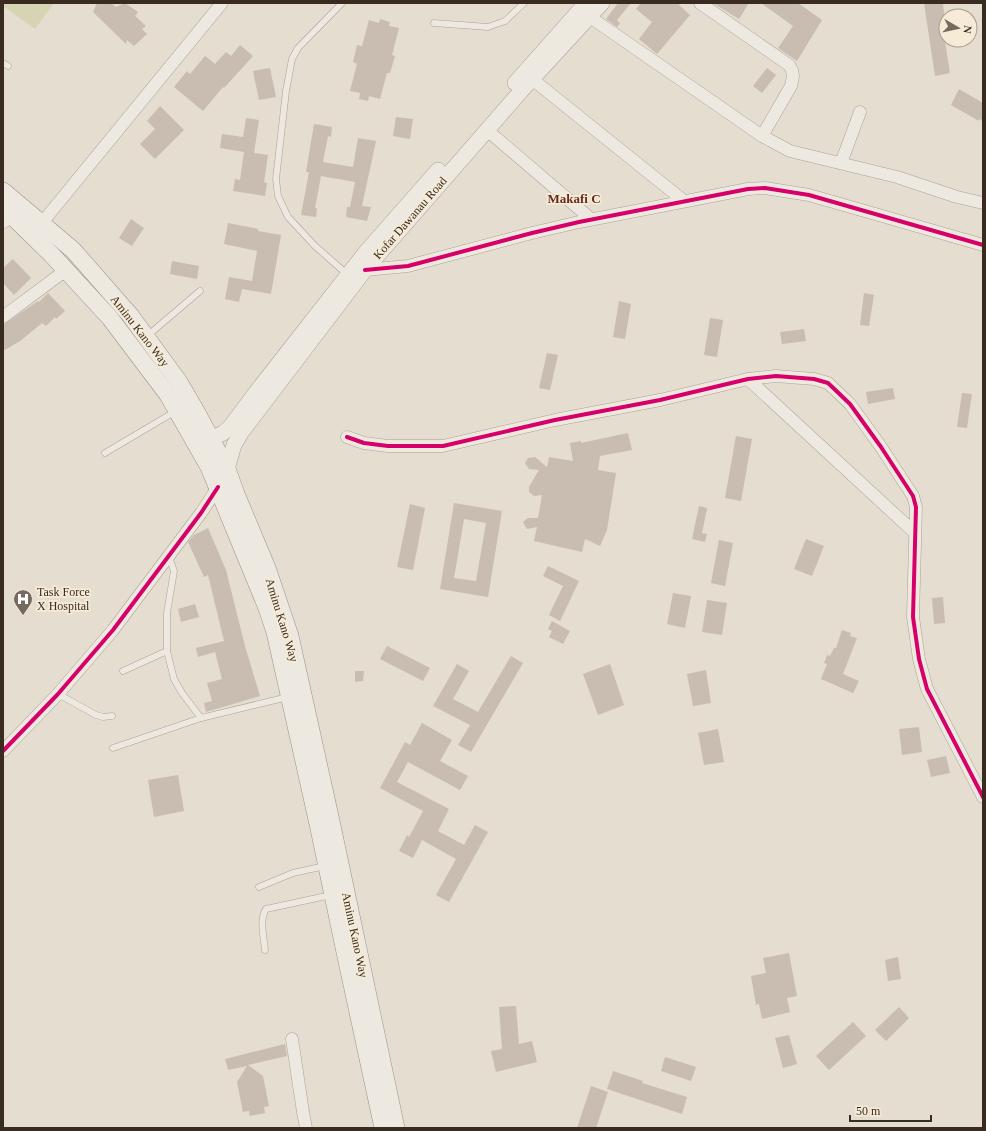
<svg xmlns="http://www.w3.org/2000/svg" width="986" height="1131" font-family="'Times New Roman',serif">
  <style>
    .green { fill: #d6d4b3 }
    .building { fill: #c9bcb1; fill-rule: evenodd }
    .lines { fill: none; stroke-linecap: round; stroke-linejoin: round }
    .service-casing { stroke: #aaa298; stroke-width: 7 }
    .minor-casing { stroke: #aaa298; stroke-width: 13 }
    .tertiary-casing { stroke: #aaa298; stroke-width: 16 }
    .secondary-casing { stroke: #9a9288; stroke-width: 18 }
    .service { stroke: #ede9e1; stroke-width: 6 }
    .minor { stroke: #ede9e1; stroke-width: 12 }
    .tertiary { stroke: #ede9e1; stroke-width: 15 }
    .secondary { stroke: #ede9e1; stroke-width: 17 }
    .cycleway-casing { stroke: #f5ebd6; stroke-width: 6 }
    .cycleway { stroke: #d6006c; stroke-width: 4 }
    .labels { text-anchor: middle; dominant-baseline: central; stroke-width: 3.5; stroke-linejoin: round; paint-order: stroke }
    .street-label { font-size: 12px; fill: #3a2b20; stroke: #f5ebd6 }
    .poi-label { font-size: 12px; fill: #3a2b20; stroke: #f5ebd6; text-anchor: start }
    .neighbourhood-label { font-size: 13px; font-weight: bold; fill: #662b20; stroke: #f5ebd6 }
  </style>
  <rect width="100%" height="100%" fill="#e5ddd0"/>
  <polygon class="green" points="3,3 54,3 35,29 3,6"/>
  <g class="building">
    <polygon points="97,3 111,3 116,7 125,3 138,12 135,16 146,26 142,29 147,34 134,46 127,40 126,44 93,12"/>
    <polygon points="618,3 631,3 617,20 620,23 617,27 606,19"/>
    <polygon points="641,3 677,3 690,15 657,54 639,39 652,22 636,9"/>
    <polygon points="713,3 749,3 739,19"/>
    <polygon points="761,3 798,3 822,20 797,61 778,48 793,26"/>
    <polygon points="924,3 943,3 945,23 942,23 950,73 935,76"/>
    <polygon points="380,19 390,22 389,26 399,28 392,55 395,56 390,73 387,73 380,99 369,96 368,101 359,99 360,93 350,91 357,64 353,62 357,45 362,46 369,20 379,23"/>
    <polygon points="240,45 253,56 224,88 223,87 203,111 174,87 187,71 190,74 205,56 215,64 226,52 231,56"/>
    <polygon points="270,68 276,97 259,100 253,71"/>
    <polygon points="767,68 776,75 762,93 753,86"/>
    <polygon points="959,89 983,103 983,121 979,119 979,121 951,105"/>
    <polygon points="160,106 184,130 155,159 140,144 155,129 147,121"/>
    <polygon points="396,117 413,119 410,139 393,136"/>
    <polygon points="246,118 259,120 254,153 268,155 264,182 267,183 265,196 233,191 235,179 240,180 244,152 220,148 222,134 243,137"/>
    <polygon points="314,124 332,127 331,137 328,136 323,162 353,167 358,138 376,141 362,206 371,207 367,221 346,217 347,207 350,207 355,182 321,176 315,208 317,208 316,217 301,215 309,172 306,172"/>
    <polygon points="131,219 144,228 132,246 119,238"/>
    <polygon points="228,223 258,229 258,231 281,235 271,294 242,289 239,302 225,299 229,277 252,281 257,251 224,244"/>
    <polygon points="13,259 31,278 14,295 3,283 3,268"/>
    <polygon points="172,261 199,266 197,279 170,274"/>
    <polygon points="48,293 65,311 56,319 55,317 46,326 42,323 20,341 3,351 3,325 38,301 39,302"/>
    <polygon points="864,293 874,295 869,326 860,325"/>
    <polygon points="619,301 631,304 625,339 613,337"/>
    <polygon points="710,318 723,320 717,357 704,355"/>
    <polygon points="804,329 806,341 782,344 780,332"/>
    <polygon points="547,353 558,355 550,390 539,388"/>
    <polygon points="893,388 895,399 868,404 866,392"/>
    <polygon points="962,393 972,394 967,428 957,427"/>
    <polygon points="628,433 632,450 600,456 598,470 616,473 607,530 600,546 585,539 582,552 534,541 537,527 527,529 523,522 528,518 538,518 542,495 534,496 529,492 529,487 539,470 529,469 525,463 528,458 535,457 547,467 549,457 573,461 570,443 581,441 581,443"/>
    <polygon points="736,436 752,439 741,501 725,498"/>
    <path d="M 454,503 L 502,511 L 488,597 L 440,589 ZM 464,519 L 486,523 L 476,581 L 454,578 Z"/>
    <polygon points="410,504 425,508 413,570 397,567"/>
    <polygon points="699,506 707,508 702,533 707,534 705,542 692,539"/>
    <polygon points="208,528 226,570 245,646 260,696 206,712 204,703 212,701 207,683 222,679 215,652 198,657 196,648 224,641 208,575 204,577 188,542 194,535"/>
    <polygon points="806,539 824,546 812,576 794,569"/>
    <polygon points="719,540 733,543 725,586 711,583"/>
    <polygon points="548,566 579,581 560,621 549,615 563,586 543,576"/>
    <polygon points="673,593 691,596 685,628 667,624"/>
    <polygon points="943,597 945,623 934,624 932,598"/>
    <polygon points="707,600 727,603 722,635 702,632"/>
    <polygon points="195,604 199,617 181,622 178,609"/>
    <polygon points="552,621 570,631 563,644 549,637 552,631 548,629"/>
    <polygon points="842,630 851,633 850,636 857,638 843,674 859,681 853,693 821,679 827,664 824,663 827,655 830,656 834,648 836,648"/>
    <polygon points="387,646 430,668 423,681 380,659"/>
    <polygon points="511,656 523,663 471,752 458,745 470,725 433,706 457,664 469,671 453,699 478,712"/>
    <polygon points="610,664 624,705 598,715 583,674"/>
    <polygon points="706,670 711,703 693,706 687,674"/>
    <polygon points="355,671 364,671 363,681 355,682"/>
    <polygon points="422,723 452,740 440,761 468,776 460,790 408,762 397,782 449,809 438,831 464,845 475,825 488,832 449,902 436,895 456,859 422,840 413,858 399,851 407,835 409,837 423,811 380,788 405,742 410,745"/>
    <polygon points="919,727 922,752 902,755 899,729"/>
    <polygon points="718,729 724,762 704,765 698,733"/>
    <polygon points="946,756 950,773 931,777 927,760"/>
    <polygon points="178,775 184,811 154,817 148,780"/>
    <polygon points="789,953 797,996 787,998 790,1012 762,1019 759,1004 756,1005 751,976 766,973 763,958"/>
    <polygon points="898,957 901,979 888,981 885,960"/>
    <polygon points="516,1006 519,1044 532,1041 537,1062 496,1072 491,1051 502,1049 499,1007"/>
    <polygon points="899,1007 909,1018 886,1041 875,1030"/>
    <polygon points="853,1022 866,1036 829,1070 816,1056"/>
    <polygon points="789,1035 797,1064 783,1068 775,1038"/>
    <polygon points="285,1044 287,1056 248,1065 263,1076 269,1106 264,1107 265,1113 250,1116 249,1111 243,1112 237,1082 247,1066 228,1070 225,1059"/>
    <polygon points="665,1057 696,1067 691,1081 661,1071"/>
    <polygon points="613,1071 643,1081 642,1083 687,1097 682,1114 607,1089"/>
    <polygon points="591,1086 608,1092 596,1128 577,1128"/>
  </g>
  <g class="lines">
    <defs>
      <g id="service">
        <polyline points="342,3 298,48 292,59 286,91 276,179 278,196 288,217 315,246 348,275"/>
        <polyline points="434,23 488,27 505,21 524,3"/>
        <polyline points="3,63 8,66"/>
        <polyline points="3,226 13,219"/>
        <polyline points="147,336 200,291"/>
        <polyline points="105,453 176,411"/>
        <polyline points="167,651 174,679 182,693 201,718"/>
        <polyline points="123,671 167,651 167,613 174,571 169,557"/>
        <polyline points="58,694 96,715 103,717 112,716"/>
        <polyline points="113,748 201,718 288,697"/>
        <polyline points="259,887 293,873 325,866"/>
        <path d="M 265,950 C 264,938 259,920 266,909 L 331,895"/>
      </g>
      <g id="minor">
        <polyline points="700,3 789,65 792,70 793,76 791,86 762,136"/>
        <polyline points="590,17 762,136 790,151 897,177 957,197 983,203"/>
        <polyline points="532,79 684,201"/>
        <polyline points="487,130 591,219"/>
        <polyline points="841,163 860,112"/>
        <polyline points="41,224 222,3"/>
        <polyline points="365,270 408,266 532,233 579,222 748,189 765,188 809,195 983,245"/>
        <polyline points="3,317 66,270"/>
        <polyline points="748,379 915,533"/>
        <polyline points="347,437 364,443 388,446 443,446 555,420 660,400 748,379 776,376 814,379 828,383 850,404 881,447 913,496 916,507 913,617 919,659 927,689 983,797"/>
        <polyline points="3,751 58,694 113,630 201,513 218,487"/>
        <polyline points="292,1039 303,1112 306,1128"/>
      </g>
      <g id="tertiary">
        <polyline points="515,83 586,3"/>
        <polyline points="211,439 223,433 230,427 257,391 365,253 438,170"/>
        <polyline points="227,469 234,445 241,433 365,270 522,90 602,3"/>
      </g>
      <g id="secondary">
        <polyline points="3,191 73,250 130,315 179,382 197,413 227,469 236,494 267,568 290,636 331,821 396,1128"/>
        <polyline points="3,210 15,219 51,254 110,318 168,395 209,467 267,608 275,632 318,824 345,952 383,1128"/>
      </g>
    </defs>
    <use href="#service" class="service-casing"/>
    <use href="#minor" class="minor-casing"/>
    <use href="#tertiary" class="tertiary-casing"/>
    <use href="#secondary" class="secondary-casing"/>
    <use href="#service" class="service"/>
    <use href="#minor" class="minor"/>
    <use href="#tertiary" class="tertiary"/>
    <use href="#secondary" class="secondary"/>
    <defs>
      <g id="cycleway">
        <polyline points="365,270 408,266 532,233 579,222 748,189 765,188 809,195 983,245"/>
        <polyline points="347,437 364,443 388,446 443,446 555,420 660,400 748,379 776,376 814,379 828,383 850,404 881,447 913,496 916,507 913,617 919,659 927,689 983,797"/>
        <polyline points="3,751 58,694 113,630 201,513 218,487"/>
      </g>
    </defs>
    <use href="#cycleway" class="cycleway-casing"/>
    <use href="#cycleway" class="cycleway"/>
  </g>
  <defs>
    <symbol id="hospital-pin" viewBox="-11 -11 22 30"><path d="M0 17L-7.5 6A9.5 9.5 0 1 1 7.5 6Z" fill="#76695e" stroke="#f5ebd6"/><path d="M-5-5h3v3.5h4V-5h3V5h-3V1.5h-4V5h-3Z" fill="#fff"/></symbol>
  </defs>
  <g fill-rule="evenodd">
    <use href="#hospital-pin" x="12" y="588" width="22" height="30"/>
  </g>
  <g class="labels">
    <g class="street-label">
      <text transform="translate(410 218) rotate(-49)">Kofar Dawanau Road</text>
      <text transform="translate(140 331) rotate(52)">Aminu Kano Way</text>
      <text transform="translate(282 620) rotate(73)">Aminu Kano Way</text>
      <text transform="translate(355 935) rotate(78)">Aminu Kano Way</text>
    </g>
    <g class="poi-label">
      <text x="37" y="592">Task Force<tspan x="37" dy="14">X Hospital</tspan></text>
    </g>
    <g class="neighbourhood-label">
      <text x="574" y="198">Makafi C</text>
    </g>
  </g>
  <rect width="986" height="1131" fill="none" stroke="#3a2b20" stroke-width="8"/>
  <g transform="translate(958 28) rotate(99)"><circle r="19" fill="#f5ebd6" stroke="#aa9e8d"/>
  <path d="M0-3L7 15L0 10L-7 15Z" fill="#76695e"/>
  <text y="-6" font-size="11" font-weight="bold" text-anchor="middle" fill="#3a2b20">N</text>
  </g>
  <path d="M850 1115v6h81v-6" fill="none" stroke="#3a2b20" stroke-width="2"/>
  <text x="856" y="1115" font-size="12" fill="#3a2b20" stroke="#f5ebd6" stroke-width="3" paint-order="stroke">50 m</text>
</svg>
